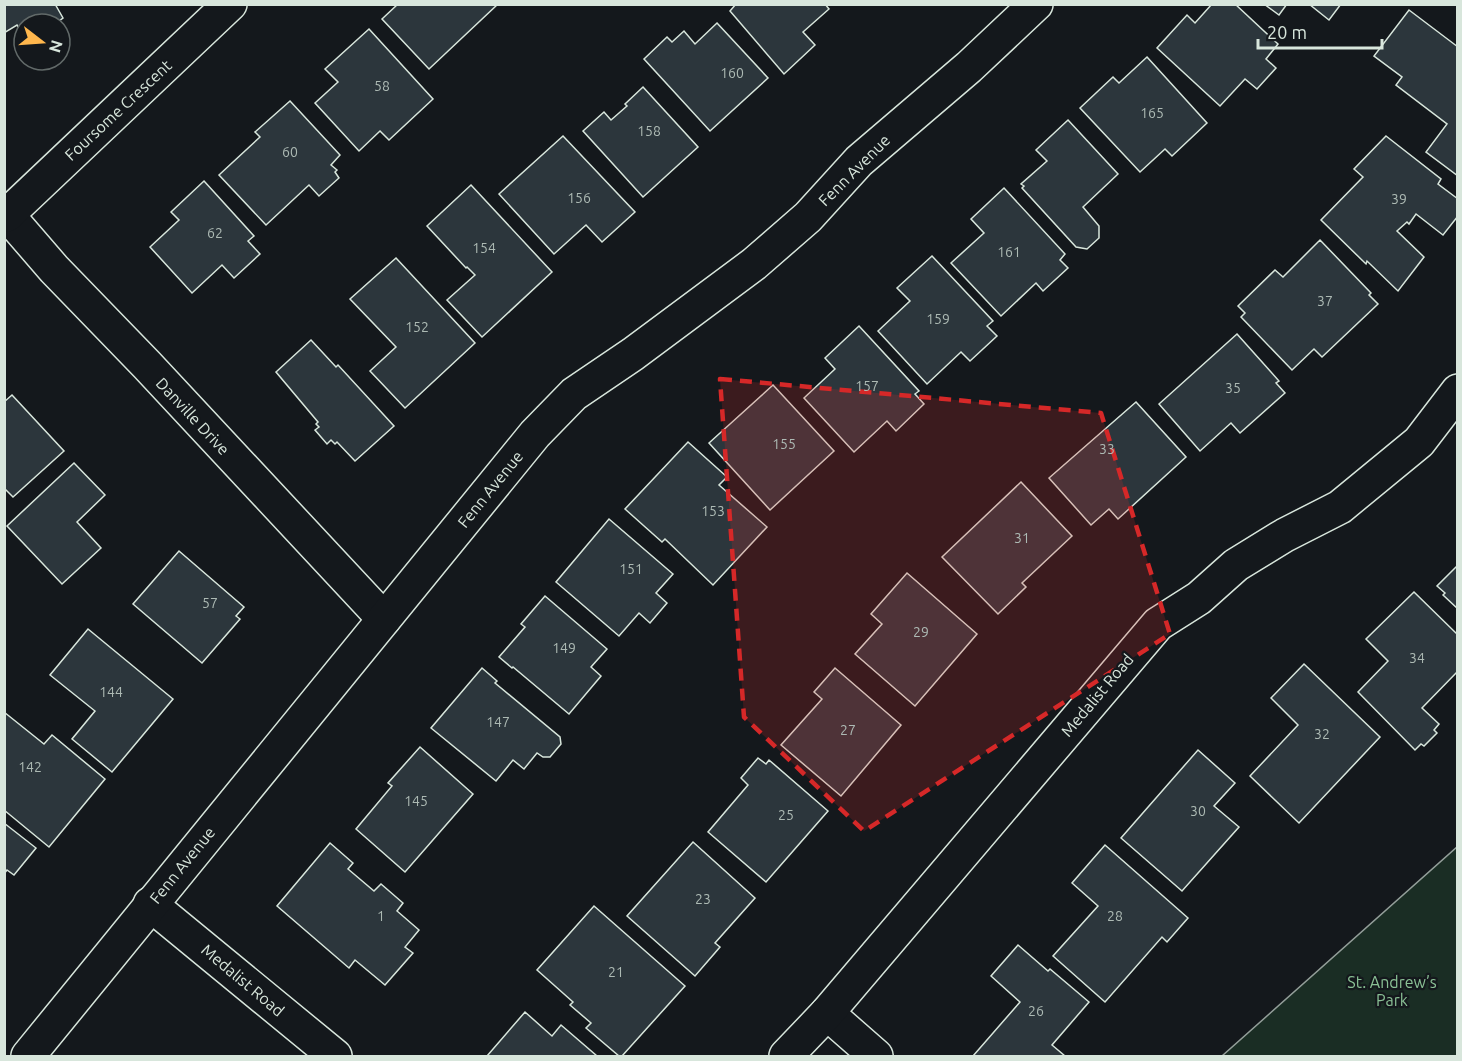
<svg xmlns="http://www.w3.org/2000/svg" width="1462" height="1061" font-family="Ubuntu,sans-serif">
  <style>
    .green { fill: #1a2d24; stroke: #939e99; stroke-width: 1.5 }
    .building { fill: #2c363c; stroke: #d8e6dc; stroke-width: 1.5 }
    .lines { fill: none; stroke-linecap: round; stroke-linejoin: round }
    .minor-casing { stroke: #d8e6dc; stroke-width: 36 }
    .minor { stroke: #14181c; stroke-width: 33 }
    .marked { fill: #d62828; fill-opacity: 0.2; stroke: #d62828; stroke-width: 4.5; stroke-dasharray: 12 8; stroke-linejoin: round }
    .labels { text-anchor: middle; dominant-baseline: central; stroke-width: 4.5; stroke-linejoin: round; paint-order: stroke }
    .number-label { font-size: 14px; fill: #adbab4 }
    .street-label { font-size: 16px; fill: #d8e6dc; stroke: #14181c }
    .park-label { font-size: 16px; fill: #8ac095; stroke: #14181c }
  </style>
  <rect width="100%" height="100%" fill="#14181c"/>
  <polygon class="green" points="1457,847 1457,1056 1222,1056"/>
  <g class="building">
    <polygon points="4,4 55,4 63,18 55,24 24,24 24,36 17,25 4,33"/>
    <polygon points="398,4 498,4 429,69 382,19"/>
    <polygon points="736,4 825,4 829,9 803,32 815,45 784,74 730,11"/>
    <polygon points="1212,4 1235,4 1278,44 1266,59 1276,68 1257,89 1245,79 1220,106 1157,48 1187,15 1195,23"/>
    <polygon points="1264,4 1287,4 1279,15"/>
    <polygon points="1309,4 1341,4 1329,20"/>
    <polygon points="1409,10 1458,47 1458,176 1426,152 1447,124 1396,85 1402,77 1374,56"/>
    <polygon points="717,23 768,78 710,131 644,59 667,37 672,42 684,31 695,44"/>
    <polygon points="369,29 433,99 389,140 380,131 359,151 315,103 338,82 325,69"/>
    <polygon points="1147,57 1207,123 1172,156 1165,149 1140,172 1080,108 1113,77 1119,83"/>
    <polygon points="643,87 698,147 643,197 583,131 604,112 611,120 627,106 625,104"/>
    <polygon points="290,101 340,155 331,165 337,170 335,172 339,178 319,196 309,185 266,225 219,175 260,137 255,132"/>
    <polygon points="1068,120 1118,174 1083,207 1099,226 1099,238 1087,249 1076,247 1022,188 1024,186 1021,184 1047,161 1036,150"/>
    <polygon points="563,136 635,212 602,242 586,225 554,254 499,194"/>
    <polygon points="1386,136 1441,179 1438,184 1458,199 1458,216 1443,235 1416,214 1409,224 1407,222 1397,231 1424,257 1398,291 1367,261 1366,264 1321,220 1363,177 1354,169"/>
    <polygon points="204,181 254,236 248,241 260,254 234,278 222,265 192,293 150,247 179,220 171,212"/>
    <polygon points="471,185 552,272 482,337 447,300 475,275 467,267 466,268 427,226"/>
    <polygon points="1004,188 1065,254 1060,260 1068,268 1043,291 1036,283 1001,316 951,263 984,233 971,219"/>
    <polygon points="1320,240 1371,293 1369,295 1378,304 1322,357 1314,349 1292,370 1241,317 1245,313 1238,306 1275,270 1283,277"/>
    <polygon points="932,256 993,321 987,326 997,336 970,361 961,352 927,384 878,331 910,301 897,288"/>
    <polygon points="396,258 475,343 405,408 370,371 396,347 350,299"/>
    <polygon points="859,326 919,391 915,394 924,404 896,431 887,421 854,452 804,398 835,369 825,358"/>
    <polygon points="1237,334 1279,381 1276,383 1285,393 1240,433 1231,423 1200,451 1159,404"/>
    <polygon points="311,340 336,367 338,365 394,426 355,461 337,442 335,444 331,440 327,444 315,430 319,427 316,424 318,422 276,372"/>
    <polygon points="773,385 834,451 770,510 709,443"/>
    <polygon points="12,395 64,451 13,497 4,488 4,402"/>
    <polygon points="1136,402 1186,457 1118,519 1109,509 1091,525 1049,478"/>
    <polygon points="688,442 727,477 719,485 767,527 713,585 665,539 662,542 625,509"/>
    <polygon points="74,463 105,495 77,522 101,548 62,584 7,526"/>
    <polygon points="1021,482 1072,536 1022,583 1026,587 998,614 942,557"/>
    <polygon points="609,519 673,574 656,593 667,603 650,623 639,613 619,636 556,582"/>
    <polygon points="179,551 244,607 236,616 240,619 202,663 133,604"/>
    <polygon points="1458,565 1458,609 1443,595 1445,593 1437,586"/>
    <polygon points="907,573 977,634 915,706 855,654 882,624 871,614"/>
    <polygon points="1414,592 1458,635 1458,671 1422,708 1439,724 1434,730 1437,733 1424,746 1421,744 1415,750 1358,692 1388,661 1366,639"/>
    <polygon points="545,596 607,649 591,667 601,676 569,714 513,667 512,668 499,657 525,627 521,624"/>
    <polygon points="88,629 173,699 112,772 72,739 95,711 50,675"/>
    <polygon points="1304,664 1380,737 1299,823 1250,776 1298,725 1271,698"/>
    <polygon points="482,668 497,681 495,683 560,737 561,744 550,757 543,757 537,753 524,769 513,760 496,781 431,728"/>
    <polygon points="835,668 901,725 841,796 781,745 822,699 814,692"/>
    <polygon points="4,712 44,744 52,735 105,779 49,847 4,810"/>
    <polygon points="420,747 473,794 405,872 356,829 392,786 388,783"/>
    <polygon points="1198,750 1235,783 1214,806 1239,827 1182,891 1121,838"/>
    <polygon points="758,758 766,764 769,760 828,811 766,882 708,832 748,785 741,778"/>
    <polygon points="4,823 36,848 14,875 7,870 4,874"/>
    <polygon points="693,842 755,898 715,943 720,947 695,976 627,916"/>
    <polygon points="330,843 353,863 348,869 374,891 381,884 403,903 397,911 419,930 405,947 413,953 385,985 355,960 349,968 277,906"/>
    <polygon points="1105,845 1188,918 1167,942 1162,937 1105,1002 1053,956 1098,906 1072,883"/>
    <polygon points="594,906 685,986 622,1056 619,1056 586,1028 591,1023 570,1005 573,1002 537,970"/>
    <polygon points="1018,945 1048,971 1050,969 1089,1002 1052,1045 1065,1056 973,1056 1020,1002 991,976"/>
    <polygon points="525,1012 552,1036 561,1025 597,1056 487,1056"/>
  </g>
  <g class="lines">
    <defs>
      <g id="minor">
        <polyline points="4,211 54,269 147,365 384,619"/>
        <polyline points="7,215 230,4"/>
        <polyline points="150,904 335,1056"/>
        <polyline points="827,1013 876,1056"/>
        <polyline points="28,1056 535,434 574,394 633,354 754,264 808,217 859,161 969,67 1036,4"/>
        <polyline points="786,1056 827,1013 1158,624 1199,598 1236,565 1285,535 1340,507 1419,442 1458,391"/>
      </g>
    </defs>
    <use href="#minor" class="minor-casing"/>
    <use href="#minor" class="minor"/>
  </g>
  <path class="marked" d="M 720,379 L 1101,413 L 1170,634 L 864,831 L 744,717 Z"/>
  <g class="labels">
    <g class="number-label">
      <text x="732" y="73">160</text>
      <text x="382" y="86">58</text>
      <text x="1152" y="113">165</text>
      <text x="649" y="131">158</text>
      <text x="290" y="152">60</text>
      <text x="579" y="198">156</text>
      <text x="1399" y="199">39</text>
      <text x="215" y="233">62</text>
      <text x="484" y="248">154</text>
      <text x="1009" y="252">161</text>
      <text x="1325" y="301">37</text>
      <text x="938" y="319">159</text>
      <text x="417" y="327">152</text>
      <text x="867" y="386">157</text>
      <text x="1233" y="388">35</text>
      <text x="784" y="444">155</text>
      <text x="1107" y="449">33</text>
      <text x="713" y="511">153</text>
      <text x="1022" y="538">31</text>
      <text x="631" y="569">151</text>
      <text x="210" y="603">57</text>
      <text x="921" y="632">29</text>
      <text x="564" y="648">149</text>
      <text x="1417" y="658">34</text>
      <text x="111" y="692">144</text>
      <text x="498" y="722">147</text>
      <text x="848" y="730">27</text>
      <text x="1322" y="734">32</text>
      <text x="30" y="767">142</text>
      <text x="416" y="801">145</text>
      <text x="1198" y="811">30</text>
      <text x="786" y="815">25</text>
      <text x="703" y="899">23</text>
      <text x="381" y="916">1</text>
      <text x="1115" y="916">28</text>
      <text x="616" y="972">21</text>
      <text x="1036" y="1011">26</text>
    </g>
    <g class="street-label">
      <text transform="translate(118 110) rotate(-43)">Foursome Crescent</text>
      <text transform="translate(854 170) rotate(-45)">Fenn Avenue</text>
      <text transform="translate(193 416) rotate(47)">Danville Drive</text>
      <text transform="translate(490 489) rotate(-51)">Fenn Avenue</text>
      <text transform="translate(1097 695) rotate(-50)">Medalist Road</text>
      <text transform="translate(182 865) rotate(-51)">Fenn Avenue</text>
      <text transform="translate(243 980) rotate(40)">Medalist Road</text>
    </g>
    <g class="park-label">
      <text x="1392" y="982">St. Andrew’s<tspan x="1392" dy="18">Park</tspan></text>
    </g>
  </g>
  <rect width="1462" height="1061" fill="none" stroke="#d8e6dc" stroke-width="12"/>
  <g transform="translate(42 42) rotate(107)"><circle r="28" fill="#14181c" stroke="#626a69" stroke-width="1.5"/>
  <path d="M0-4.5L10 22L0 15L-10 22Z" fill="#ffb74d"/>
  <text y="-9" font-size="16" font-weight="bold" text-anchor="middle" fill="#d8e6dc">N</text>
  </g>
  <path d="M1258 39v9h124v-9" fill="none" stroke="#d8e6dc" stroke-width="3"/>
  <text x="1267" y="39" font-size="18" fill="#d8e6dc" stroke="#14181c" stroke-width="4.5" paint-order="stroke">20 m</text>
</svg>
